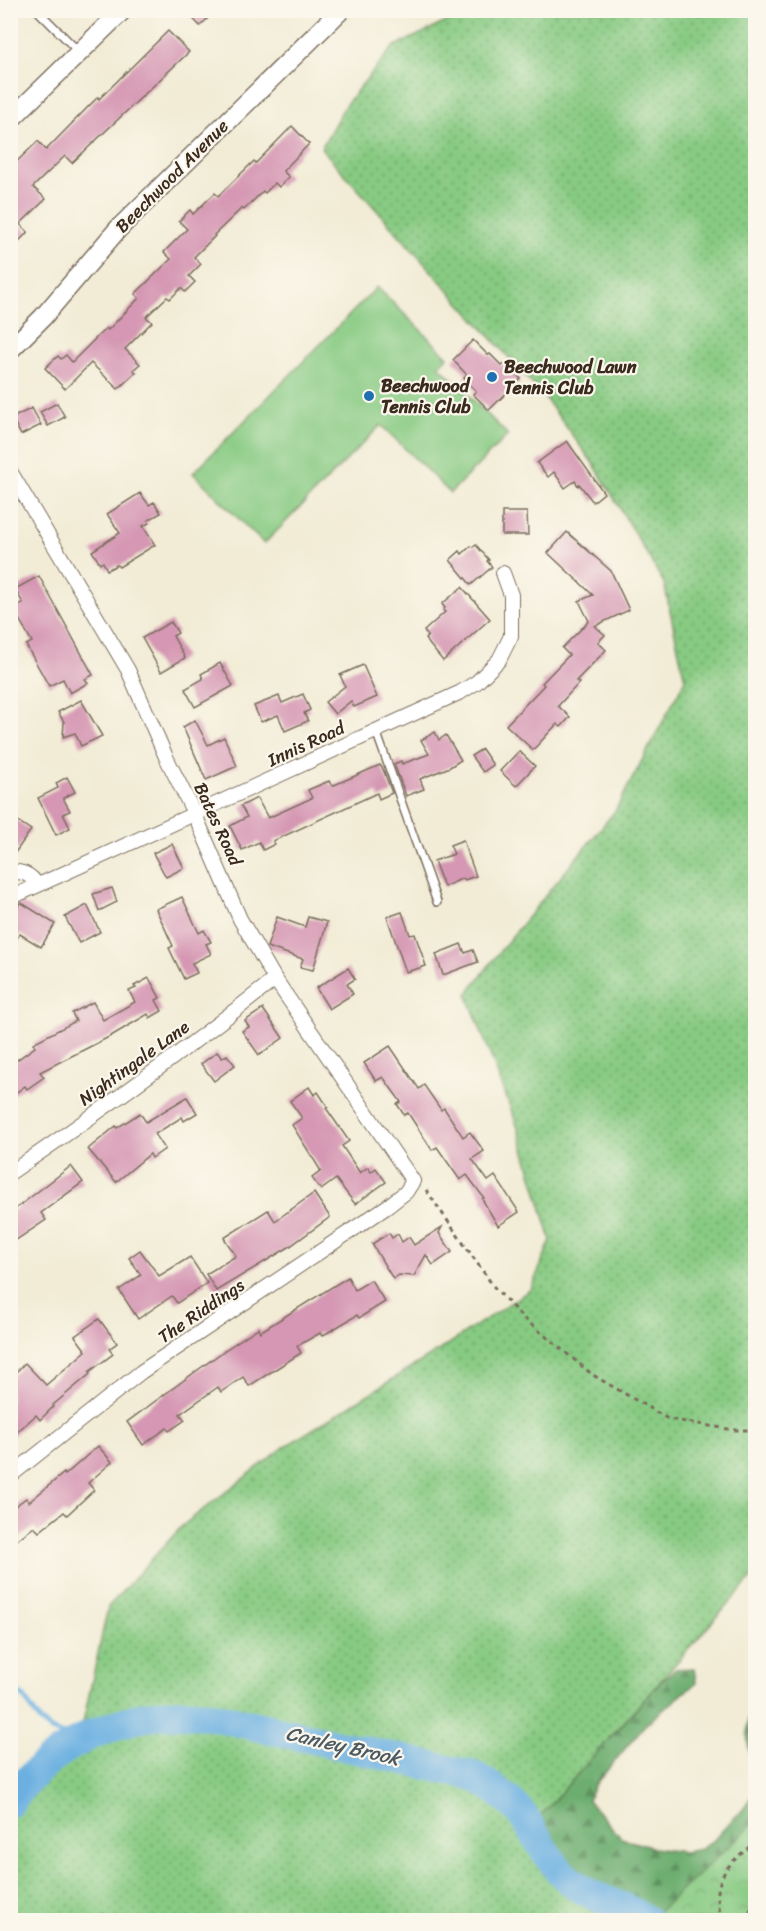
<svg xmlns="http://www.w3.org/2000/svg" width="766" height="1931" font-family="Sriracha,sans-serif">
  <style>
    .grass { fill: url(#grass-dots); stroke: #617a50; stroke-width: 1.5 }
    .forest { fill: url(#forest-firs); stroke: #546c47; stroke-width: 1.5 }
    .park { fill: url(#park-crowns); stroke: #617a50; stroke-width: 1.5 }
    .pitch { fill: #87ca82; stroke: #617a50; stroke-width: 1.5 }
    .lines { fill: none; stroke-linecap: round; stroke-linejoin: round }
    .stream { stroke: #6cb0e1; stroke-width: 5 }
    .river { stroke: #6cb0e1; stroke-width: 30 }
    .building { fill: #d597b3 }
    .lane-casing { stroke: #7b6e5e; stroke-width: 10 }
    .street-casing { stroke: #7b6e5e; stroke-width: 16 }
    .secondary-casing { stroke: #7b6e5e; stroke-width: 21 }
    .path { stroke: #7b6e5e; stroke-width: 3; stroke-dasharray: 4.5 4.5; stroke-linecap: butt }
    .lane { stroke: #fff; stroke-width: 7 }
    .street { stroke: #fff; stroke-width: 14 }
    .secondary { stroke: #fff; stroke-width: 18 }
    .poi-dot { fill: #1f6fb2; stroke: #fbf7ec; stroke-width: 2 }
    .labels { text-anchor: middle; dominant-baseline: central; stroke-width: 4.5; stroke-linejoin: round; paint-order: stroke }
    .street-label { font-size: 18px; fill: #3b2a1e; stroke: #fbf7ec }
    .poi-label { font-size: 18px; font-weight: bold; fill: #3b2a1e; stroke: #fbf7ec; text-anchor: start }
    .water-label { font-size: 20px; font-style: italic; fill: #4c5962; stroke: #fbf7ec }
  </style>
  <defs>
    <pattern id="grass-dots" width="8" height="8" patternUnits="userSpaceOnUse" patternTransform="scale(1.5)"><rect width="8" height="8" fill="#87ca82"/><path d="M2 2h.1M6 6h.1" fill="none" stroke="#70a46a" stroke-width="1.8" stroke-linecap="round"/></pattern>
    <pattern id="forest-firs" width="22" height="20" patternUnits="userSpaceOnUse" patternTransform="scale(1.5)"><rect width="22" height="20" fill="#6dae70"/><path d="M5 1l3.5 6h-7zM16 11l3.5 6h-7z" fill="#5b8e5b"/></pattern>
    <pattern id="park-crowns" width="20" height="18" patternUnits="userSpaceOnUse" patternTransform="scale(1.5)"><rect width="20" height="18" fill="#87ca82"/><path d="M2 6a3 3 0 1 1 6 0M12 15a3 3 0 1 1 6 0" fill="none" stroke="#70a46a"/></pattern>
  </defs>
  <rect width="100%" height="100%" fill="#fbf7ec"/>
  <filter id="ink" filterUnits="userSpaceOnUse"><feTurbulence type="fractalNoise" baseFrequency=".0167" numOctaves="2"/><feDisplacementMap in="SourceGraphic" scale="12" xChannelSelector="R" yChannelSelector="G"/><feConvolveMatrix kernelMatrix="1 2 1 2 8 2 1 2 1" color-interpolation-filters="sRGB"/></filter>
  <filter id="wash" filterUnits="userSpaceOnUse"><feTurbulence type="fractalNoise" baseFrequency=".008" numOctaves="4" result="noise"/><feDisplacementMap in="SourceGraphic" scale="24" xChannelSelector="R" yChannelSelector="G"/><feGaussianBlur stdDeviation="1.35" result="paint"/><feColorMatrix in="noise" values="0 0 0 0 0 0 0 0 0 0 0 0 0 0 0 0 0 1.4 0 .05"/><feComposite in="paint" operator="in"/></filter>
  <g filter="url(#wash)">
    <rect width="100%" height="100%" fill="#f2ecd6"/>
    <path class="grass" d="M 683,10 L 700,14 L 756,11 L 755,1574 L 531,1827 C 547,1855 565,1884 596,1897 C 613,1905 631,1909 646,1920 L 11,1920 L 11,1802 L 42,1765 L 64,1748 L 79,1741 L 108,1607 L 182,1526 L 284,1447 L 444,1347 L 531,1289 L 551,1240 L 517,1125 L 467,994 L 500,951 L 615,811 L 685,680 L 664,583 L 595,466 L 545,398 L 321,148 L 346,104 L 393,47 L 469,11 Z"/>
    <g class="forest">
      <polygon points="694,1668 696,1683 644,1726 594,1786 588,1800 621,1838 653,1848 684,1852 701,1849 714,1839 745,1807 755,1790 755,1822 654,1916 633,1905 591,1889 566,1873 533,1824 662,1680 676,1669"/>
      <path d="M 755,1707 L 755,1772 C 749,1756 741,1719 755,1707 Z"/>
    </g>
    <polygon class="park" points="755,1822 755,1920 657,1920 653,1917"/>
    <polygon class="pitch" points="377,287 448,357 439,366 508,435 450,493 381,425 264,544 193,473"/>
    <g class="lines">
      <polyline class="stream" points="10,1687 23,1696 40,1721 51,1730 78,1741"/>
      <path class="river" d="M 10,1802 C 42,1755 93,1728 148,1716 C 167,1712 189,1714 208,1715 L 474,1776 C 491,1786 508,1797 521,1813 C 537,1835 548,1862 569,1880 C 592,1900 623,1903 646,1920"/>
    </g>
    <g id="blocks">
      <g class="building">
        <polygon points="185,10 216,10 200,26"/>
        <polygon points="168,31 189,52 72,163 65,156 33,187 46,199 20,224 28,232 10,250 10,168 38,141 46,150 85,110 98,97 99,99"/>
        <polygon points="292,126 309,144 283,171 289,177 279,187 275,183 265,193 263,191 244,210 242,208 214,235 215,236 194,257 201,264 189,276 195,282 185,292 181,288 170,299 167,297 146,317 152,322 125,349 140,364 133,370 136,372 118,389 91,363 65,389 45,368 58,356 61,359 66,355 72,362 106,328 108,330 139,298 135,294 171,259 164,252 187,229 179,221 190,210 193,214 215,193 218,196 254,161 256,163"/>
        <polygon points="473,340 488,355 490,354 502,366 505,363 521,379 489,410 473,394 476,391 464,378 467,375 453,360"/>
        <polygon points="57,403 65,417 48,426 40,412"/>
        <polygon points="32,408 41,425 21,435 12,418"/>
        <polygon points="567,441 604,493 593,502 579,484 578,486 575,481 565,488 554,472 548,477 537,463"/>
        <polygon points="140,493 149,505 154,502 161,513 148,520 149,523 143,526 155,545 119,567 117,565 107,570 103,562 100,564 92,551 120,533 107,514"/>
        <polygon points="502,512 527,512 528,535 502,535"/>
        <polygon points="567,532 611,571 629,610 595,626 605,635 598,642 606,650 576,681 579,683 558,706 570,717 561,727 557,724 533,750 506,725 544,685 542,683 569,655 562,648 589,621 579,601 593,595 548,553"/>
        <polygon points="476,545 489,560 487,561 492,567 471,585 450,560 460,551 462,554 471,546 473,547"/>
        <polygon points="39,576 93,675 85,679 88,683 70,693 63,679 49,686 26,645 32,642 13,608 23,603 15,589"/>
        <polygon points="462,587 490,619 443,661 425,639 428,636 424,631 445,612 443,610 445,608 442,604"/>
        <polygon points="171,622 178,633 173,636 185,658 161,672 142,638"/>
        <polygon points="220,663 233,686 195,707 185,689 203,679 201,674"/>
        <polygon points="363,665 377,697 354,707 351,701 335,714 325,702 345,686 340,675"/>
        <polygon points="303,694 310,710 304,713 308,721 285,731 278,715 261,722 254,706 279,696 282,703"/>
        <polygon points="81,700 102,736 81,746 75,733 63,737 64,722 58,712"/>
        <polygon points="195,720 208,745 224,737 237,766 206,780 183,727"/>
        <polygon points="435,732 439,740 446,735 461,760 450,767 420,779 424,789 406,796 394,764 401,761 402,764 429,754 421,740"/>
        <polygon points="482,749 493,765 483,772 471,756"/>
        <polygon points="519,751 535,766 516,786 500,771"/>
        <polygon points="380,765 383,769 392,793 379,799 377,793 273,841 275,844 263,850 259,842 242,850 230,826 247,817 241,806 257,798 268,818 312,798 308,790 329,781 332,786"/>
        <polygon points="67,777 75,792 63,798 70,811 63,814 70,828 56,835 38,798 58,788 56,783"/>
        <polygon points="10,816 31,830 10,860"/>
        <polygon points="463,840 476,876 464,880 463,878 444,887 434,861 454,854 450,845"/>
        <polygon points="172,844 184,868 166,877 153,853"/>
        <polygon points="112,888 117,902 99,911 93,894"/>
        <polygon points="182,897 199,933 204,930 211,942 206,944 211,954 192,963 197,973 184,979 169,948 173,946 156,909"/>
        <polygon points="20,903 22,903 55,924 41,947 20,934 10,948 10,918"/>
        <polygon points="87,905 100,932 79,943 65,917"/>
        <polygon points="402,912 410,935 415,934 426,966 406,972 387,917"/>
        <polygon points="277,917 305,927 308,917 327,922 313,970 300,967 303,959 267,947"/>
        <polygon points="461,944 465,953 473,950 478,962 443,975 436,954"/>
        <polygon points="348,968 355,979 347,984 353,994 329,1009 316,988"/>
        <polygon points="149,978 160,998 156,1000 162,1011 150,1018 148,1014 111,1036 40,1072 44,1077 27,1089 25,1086 10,1097 10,1065 35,1047 33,1043 76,1021 72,1013 93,1002 103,1020 135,1002 129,991 136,988 134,986"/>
        <polygon points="263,1009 283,1038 259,1055 242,1031 249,1027 245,1021"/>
        <polygon points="390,1046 419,1089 424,1085 441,1110 444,1108 463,1137 470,1132 484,1151 472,1159 488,1181 495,1176 519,1212 498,1226 482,1199 484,1198 467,1175 460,1180 437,1147 432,1150 408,1113 404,1115 397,1104 401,1102 383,1077 376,1081 364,1063"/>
        <polygon points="217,1052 222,1058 227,1055 235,1065 214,1081 201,1064"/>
        <polygon points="309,1087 314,1095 318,1092 328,1107 326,1108 349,1141 342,1146 360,1173 368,1167 371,1172 376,1168 386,1182 355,1204 336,1179 321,1190 312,1178 321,1171 292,1125 302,1118 290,1101"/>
        <polygon points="187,1097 197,1113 184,1121 182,1117 155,1134 165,1149 152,1158 150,1154 116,1182 88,1149 116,1126 117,1128 140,1113 146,1122"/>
        <polygon points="71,1166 83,1182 41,1213 46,1220 10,1244 10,1213"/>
        <polygon points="314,1193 330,1217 289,1247 216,1291 206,1274 236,1256 224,1238 268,1210 275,1221"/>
        <polygon points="442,1227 439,1233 452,1252 433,1265 426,1255 414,1276 399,1275 393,1279 372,1244 389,1233 392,1238 398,1234 402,1242 409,1237 414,1245"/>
        <polygon points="140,1250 159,1276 190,1257 207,1283 177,1303 172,1296 138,1319 119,1290 141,1275 129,1258"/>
        <polygon points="348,1277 355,1290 371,1280 385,1302 359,1318 357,1315 322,1336 320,1333 297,1346 301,1353 249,1386 243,1377 221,1392 218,1387 180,1414 185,1420 169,1431 167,1428 143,1445 127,1422 225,1350 258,1328 260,1332"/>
        <polygon points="99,1319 117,1343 109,1349 113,1354 89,1372 90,1374 53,1405 54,1406 40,1420 36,1415 10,1438 10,1378 25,1363 46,1385 86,1351 75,1336"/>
        <polygon points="98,1446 112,1462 88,1483 94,1490 67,1515 64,1512 39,1532 34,1527 10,1545 10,1510 26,1498 29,1502 64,1473 65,1475"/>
      </g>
    </g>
  </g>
  <g filter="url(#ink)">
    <use href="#blocks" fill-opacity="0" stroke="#7b6e5e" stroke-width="1.5"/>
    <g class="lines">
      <defs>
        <g id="lane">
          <polyline points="37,10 78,51"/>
          <polyline points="376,731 437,902"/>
        </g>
        <g id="street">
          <polyline points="10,471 128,670 166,757 195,815 240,919 275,979 413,1181 406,1192 388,1206 141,1372 10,1476"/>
          <path d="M 10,871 C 23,872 31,874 37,885"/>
          <polyline points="10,898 461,692 477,682 499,660 511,636 511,595 503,573"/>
          <path d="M 10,1173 C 101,1111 190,1047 275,979"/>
        </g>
        <g id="secondary">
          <polyline points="10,120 123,10"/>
          <polyline points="10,350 43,317 118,229 341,10"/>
        </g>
      </defs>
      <use href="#lane" class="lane-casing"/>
      <use href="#street" class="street-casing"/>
      <use href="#secondary" class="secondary-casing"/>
      <g class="path">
        <polyline points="426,1190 494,1287 522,1317 593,1375 668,1419 734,1430 756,1430"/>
        <path d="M 721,1920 C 720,1910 716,1897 719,1886 C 723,1867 741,1853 756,1842"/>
        <polyline points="745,1920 756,1900"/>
      </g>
      <use href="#lane" class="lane"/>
      <use href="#street" class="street"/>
      <use href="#secondary" class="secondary"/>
    </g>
  </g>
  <g class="poi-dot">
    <circle cx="492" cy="377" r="6"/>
    <circle cx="369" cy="396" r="6"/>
  </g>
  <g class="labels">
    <g class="street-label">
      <text transform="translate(172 176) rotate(-45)">Beechwood Avenue</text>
      <text transform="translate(306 744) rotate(-25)">Innis Road</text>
      <text transform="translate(218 824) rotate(65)">Bates Road</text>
      <text transform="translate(134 1063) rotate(-36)">Nightingale Lane</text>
      <text transform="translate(201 1311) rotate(-34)">The Riddings</text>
    </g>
    <g class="poi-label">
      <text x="504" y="367">Beechwood Lawn<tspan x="504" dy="21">Tennis Club</tspan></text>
      <text x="381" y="386">Beechwood<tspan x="381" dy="21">Tennis Club</tspan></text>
    </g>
    <g class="water-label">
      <text transform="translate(343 1746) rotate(13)">Canley Brook</text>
    </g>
  </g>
  <rect width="766" height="1931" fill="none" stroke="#fbf7ec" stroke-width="36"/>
</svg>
